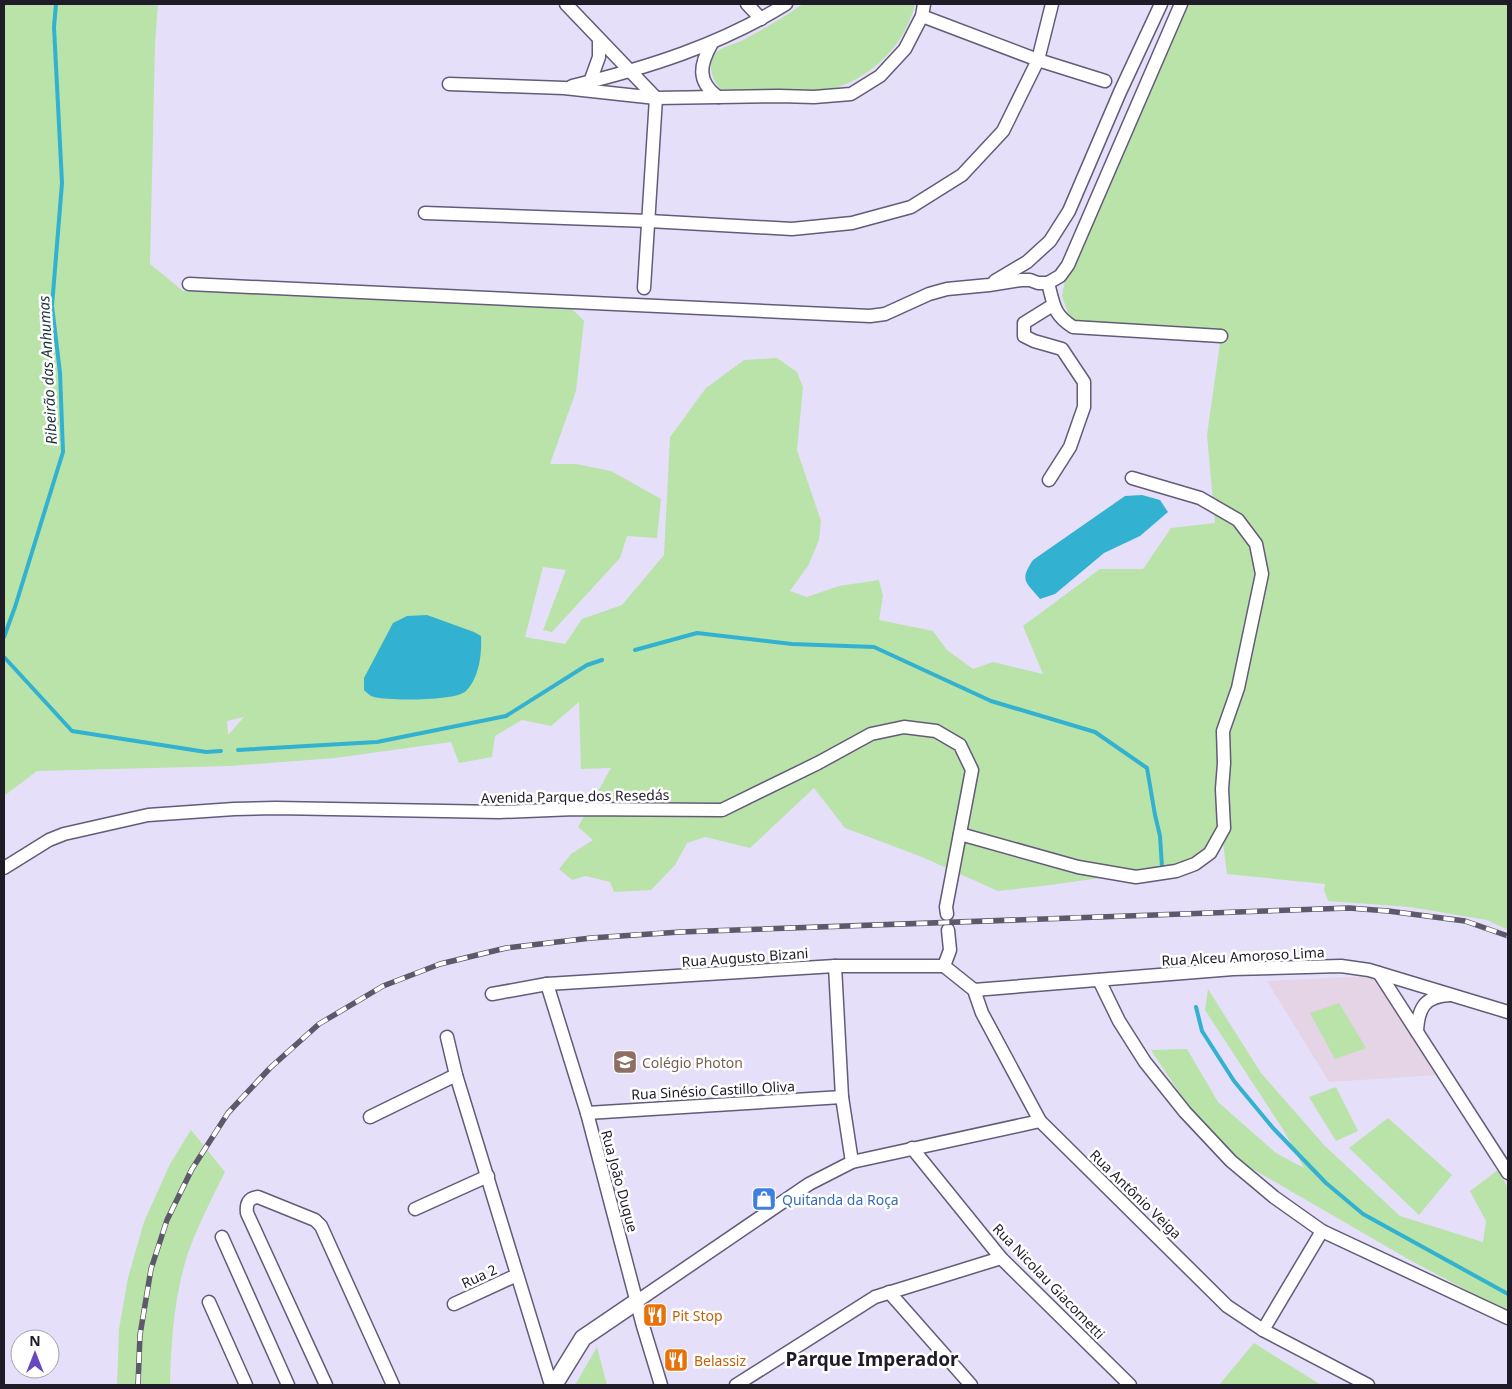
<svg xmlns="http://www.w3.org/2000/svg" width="1512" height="1389" font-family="'Noto Sans',sans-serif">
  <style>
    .education { fill: #e5d4e5 }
    .green { fill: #b9e3a9; fill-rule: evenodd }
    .water { fill: #33b1d0 }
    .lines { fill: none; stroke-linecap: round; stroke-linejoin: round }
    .stream { stroke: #33b1d0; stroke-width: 4 }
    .minor-casing { stroke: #635b77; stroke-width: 15 }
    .tertiary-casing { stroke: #635b77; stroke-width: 19 }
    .minor { stroke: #fff; stroke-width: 12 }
    .tertiary { stroke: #fff; stroke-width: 16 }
    .rail-casing { stroke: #5e596a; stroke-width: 5.5 }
    .rail { stroke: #fff; stroke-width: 4; stroke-dasharray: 11; stroke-linecap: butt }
    .labels { text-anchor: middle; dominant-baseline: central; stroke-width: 5; stroke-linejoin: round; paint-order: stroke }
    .street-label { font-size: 14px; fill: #1f1c28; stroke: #fff }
    .education-label { font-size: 14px; fill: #785e54; stroke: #fff; text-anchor: start }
    .shop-label { font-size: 14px; fill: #366cbe; stroke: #fff; text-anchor: start }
    .food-label { font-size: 14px; fill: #c56008; stroke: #fff; text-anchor: start }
    .water-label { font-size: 15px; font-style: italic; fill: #1d3238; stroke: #fff }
    .district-label { font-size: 19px; font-weight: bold; fill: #1f1c28; stroke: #fff }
  </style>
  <rect width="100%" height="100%" fill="#e6dffa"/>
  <polygon class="education" points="1373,976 1439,1075 1329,1082 1267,981"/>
  <g class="green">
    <path d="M 4,4 L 158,4 L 155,44 L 150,264 L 183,291 L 570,307 L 584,321 L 576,391 L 550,464 L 576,464 L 611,471 L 661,499 L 657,538 L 627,536 L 620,558 L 552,632 L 543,630 L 566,570 L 543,567 L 525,637 L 565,644 L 582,619 L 622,605 L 664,555 L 670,437 L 706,388 L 744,360 L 777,358 L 797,372 L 803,387 L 797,450 L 821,521 L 819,540 L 808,566 L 790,591 L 807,597 L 839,586 L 879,580 L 883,596 L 879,620 L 933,631 L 947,650 L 973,669 L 993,662 L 1043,674 L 1023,626 L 1100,569 L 1143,569 L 1171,528 L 1215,523 L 1207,435 L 1221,336 L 1073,327 L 1062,296 L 1068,265 L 1181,4 L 1508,4 L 1508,930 L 1487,920 L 1410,907 L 1328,901 L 1324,890 L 1325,884 L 1227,874 L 1222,835 L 1207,853 L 1178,867 L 1050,885 L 998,891 L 922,857 L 845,828 L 814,788 L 750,848 L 705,837 L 687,843 L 675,865 L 651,890 L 614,892 L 610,882 L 586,876 L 572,880 L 559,869 L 571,854 L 593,840 L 578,827 L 611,768 L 581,769 L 579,702 L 551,726 L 522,720 L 495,736 L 492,757 L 459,763 L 451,742 L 335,758 L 230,766 L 37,771 L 4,796 ZM 244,717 L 228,735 L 228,734 L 227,721 Z"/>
    <path d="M 803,4 L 915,4 C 904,51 861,87 814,93 C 804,94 793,92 783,92 C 763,91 742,90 721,89 C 711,80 706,61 718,51 C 725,46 735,44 743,40 C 764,29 784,17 803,4 Z"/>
    <polygon points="1208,989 1261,1073 1325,1146 1400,1216 1483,1242 1486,1221 1470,1191 1498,1170 1508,1188 1508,1312 1408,1259 1237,1160 1188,1106 1151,1050 1187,1049 1218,1102 1276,1153 1304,1168 1284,1131 1205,1010"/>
    <polygon points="1339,1003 1366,1048 1335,1059 1310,1013"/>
    <polygon points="1336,1087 1358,1131 1336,1141 1309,1097"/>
    <polygon points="1388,1118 1452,1175 1419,1215 1349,1148"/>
    <path d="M 191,1130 L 225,1172 C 211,1200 197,1227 187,1256 C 174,1298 171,1342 170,1385 L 117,1385 L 119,1329 L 128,1278 L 144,1222 L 170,1164 Z"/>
    <polygon points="1254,1343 1321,1385 1219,1385"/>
    <polygon points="597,1347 607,1385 575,1385"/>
  </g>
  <g class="water">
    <path d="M 1142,495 L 1160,500 L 1168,512 L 1140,536 L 1104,553 L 1055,594 L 1040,599 C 1026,582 1019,581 1033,560 L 1125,496 Z"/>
    <path d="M 427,615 L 474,632 L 481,636 C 482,655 479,678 466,691 C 457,701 388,701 374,697 C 370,696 367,693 364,690 L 364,678 L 393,623 L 407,616 Z"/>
  </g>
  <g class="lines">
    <g class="stream">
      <polyline points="4,637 15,607 63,452 60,373 52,306 62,183 54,27 56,4"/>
      <polyline points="635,650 697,633 792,644 874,647 991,701 1095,732 1147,768 1155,815 1160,836 1162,867"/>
      <polyline points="4,657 72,731 206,752 221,751"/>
      <polyline points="238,750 377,742 506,716 587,665 602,660"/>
      <polyline points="1196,1007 1202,1031 1234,1081 1273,1128 1326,1183 1363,1214 1508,1294"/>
    </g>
    <defs>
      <g id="minor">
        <polyline points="566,4 656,98 644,288"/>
        <polyline points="747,4 761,19"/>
        <polyline points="922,16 1038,60 1105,81"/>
        <path d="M 712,43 C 700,64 696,81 718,97"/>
        <polyline points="590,82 599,57 599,39"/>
        <polyline points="449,84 564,88 656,98 779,96 814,97 851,94 880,76 905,49 922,16 924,4"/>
        <path d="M 572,86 C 647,68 720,45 786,4"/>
        <polyline points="425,213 649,221 792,229 852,223 911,207 962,175 1003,131 1038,60 1052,4"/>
        <polyline points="995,281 1027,262 1050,241 1069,211 1120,92 1161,4"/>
        <path d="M 1048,283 C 1054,305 1053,314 1073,327 L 1221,336"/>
        <polyline points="189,284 870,316 885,314 929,294 947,289 989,285 1021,280 1030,280 1038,283 1048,283 1060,276 1068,265 1181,4"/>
        <polyline points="1049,480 1070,447 1084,407 1084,382 1062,349 1034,341 1024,336 1024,323 1053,305"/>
        <polyline points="960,834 1078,867 1136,877 1176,871 1195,864 1210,853 1224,828 1222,789 1224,763 1223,731 1238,688 1262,574 1256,544 1238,520 1200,498 1132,478"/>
        <polyline points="4,868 49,840 64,834 148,815 234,809 276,808 499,812 575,809 722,810 818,763 871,734 904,727 936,731 960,745 972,770 946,907 947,914"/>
        <polyline points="835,966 842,1097 852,1162"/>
        <polyline points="944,966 974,990 982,1013 1040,1121 1227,1306 1263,1330 1368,1385"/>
        <polyline points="944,966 950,950 948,930"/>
        <polyline points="1379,973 1508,1173"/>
        <polyline points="1099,980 1119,1021 1145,1062 1185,1112 1231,1161 1274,1197 1322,1231 1508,1318"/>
        <polyline points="547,984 587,1113 643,1326 661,1385"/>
        <polyline points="974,990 1233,969 1341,966 1369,970 1508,1012"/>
        <polyline points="492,994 547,984 835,966 944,966"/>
        <path d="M 1417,1032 C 1418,1009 1424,996 1450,995"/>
        <polyline points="447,1037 456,1075 551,1385"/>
        <polyline points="587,1113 842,1097"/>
        <polyline points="370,1117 456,1075"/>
        <polyline points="912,1148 1001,1258 1130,1385"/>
        <polyline points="415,1209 488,1176"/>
        <polyline points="222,1237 288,1385"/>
        <polyline points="889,1292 971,1385"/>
        <polyline points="209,1302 246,1385"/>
        <polyline points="636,1302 809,1184 852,1162 1040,1121"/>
        <polyline points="454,1304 517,1275"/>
        <polyline points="1263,1330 1322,1231"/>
        <path d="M 326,1385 L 247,1213 C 246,1204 248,1198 258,1197 L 315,1220 L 321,1226 L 393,1385"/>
        <polyline points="736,1385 875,1297 1001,1258"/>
      </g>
      <polyline id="tertiary" points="554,1385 583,1338 636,1302"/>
    </defs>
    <use href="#minor" class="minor-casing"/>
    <use href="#tertiary" class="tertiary-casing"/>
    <use href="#minor" class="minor"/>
    <use href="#tertiary" class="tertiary"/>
    <defs>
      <polyline id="rail" points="138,1385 140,1335 151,1269 167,1220 192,1169 228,1113 270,1068 319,1024 383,986 440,964 506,948 591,938 680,932 1349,908 1388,911 1465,921 1508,936"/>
    </defs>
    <use href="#rail" class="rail-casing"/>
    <use href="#rail" class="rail"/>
  </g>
  <defs>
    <symbol id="school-square" viewBox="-11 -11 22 22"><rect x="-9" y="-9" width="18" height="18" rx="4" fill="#8d6e63" stroke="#fff"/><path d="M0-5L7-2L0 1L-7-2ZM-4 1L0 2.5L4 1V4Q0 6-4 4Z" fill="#fff"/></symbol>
    <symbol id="shop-square" viewBox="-11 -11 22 22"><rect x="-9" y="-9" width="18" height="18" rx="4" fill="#3f7fe0" stroke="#fff"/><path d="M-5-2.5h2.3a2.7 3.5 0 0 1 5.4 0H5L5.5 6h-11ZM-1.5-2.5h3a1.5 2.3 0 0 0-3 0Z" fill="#fff"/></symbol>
    <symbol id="restaurant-square" viewBox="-11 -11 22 22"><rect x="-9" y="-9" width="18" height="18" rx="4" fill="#e8710a" stroke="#fff"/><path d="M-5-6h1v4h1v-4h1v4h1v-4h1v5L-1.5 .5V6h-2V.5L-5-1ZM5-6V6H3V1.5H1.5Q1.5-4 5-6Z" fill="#fff"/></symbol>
  </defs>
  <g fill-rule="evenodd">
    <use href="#school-square" x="611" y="1048" width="28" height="28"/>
    <use href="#shop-square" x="750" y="1185" width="28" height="28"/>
    <use href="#restaurant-square" x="641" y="1301" width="28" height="28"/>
    <use href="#restaurant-square" x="662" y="1346" width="28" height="28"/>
  </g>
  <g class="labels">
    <g class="street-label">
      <text transform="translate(575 796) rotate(-1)">Avenida Parque dos Resedás</text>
      <text transform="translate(1243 956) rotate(-3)">Rua Alceu Amoroso Lima</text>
      <text transform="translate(745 957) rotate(-4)">Rua Augusto Bizani</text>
      <text transform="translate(713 1090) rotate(-3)">Rua Sinésio Castillo Oliva</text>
      <text transform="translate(620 1181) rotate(75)">Rua João Duque</text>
      <text transform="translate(1136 1194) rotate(44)">Rua Antônio Veiga</text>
      <text transform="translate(479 1276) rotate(-25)">Rua 2</text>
      <text transform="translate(1049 1281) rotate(46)">Rua Nicolau Giacometti</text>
    </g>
    <g class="education-label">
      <text x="642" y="1062">Colégio Photon</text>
    </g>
    <g class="shop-label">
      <text x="782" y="1199">Quitanda da Roça</text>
    </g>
    <g class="food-label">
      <text x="672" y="1315">Pit Stop</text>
      <text x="694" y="1360">Belassiz</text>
    </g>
    <g class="water-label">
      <text transform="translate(47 370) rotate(-93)">Ribeirão das Anhumas</text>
    </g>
    <g class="district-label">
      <text x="872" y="1359">Parque Imperador</text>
    </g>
  </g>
  <rect width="1512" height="1389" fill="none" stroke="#1f1c28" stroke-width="10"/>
  <g transform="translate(35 1354)"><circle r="24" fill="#ffffff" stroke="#a5a4a9"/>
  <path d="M0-4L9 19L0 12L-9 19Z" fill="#6648c0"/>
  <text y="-8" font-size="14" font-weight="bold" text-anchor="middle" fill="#1f1c28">N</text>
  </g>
</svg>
